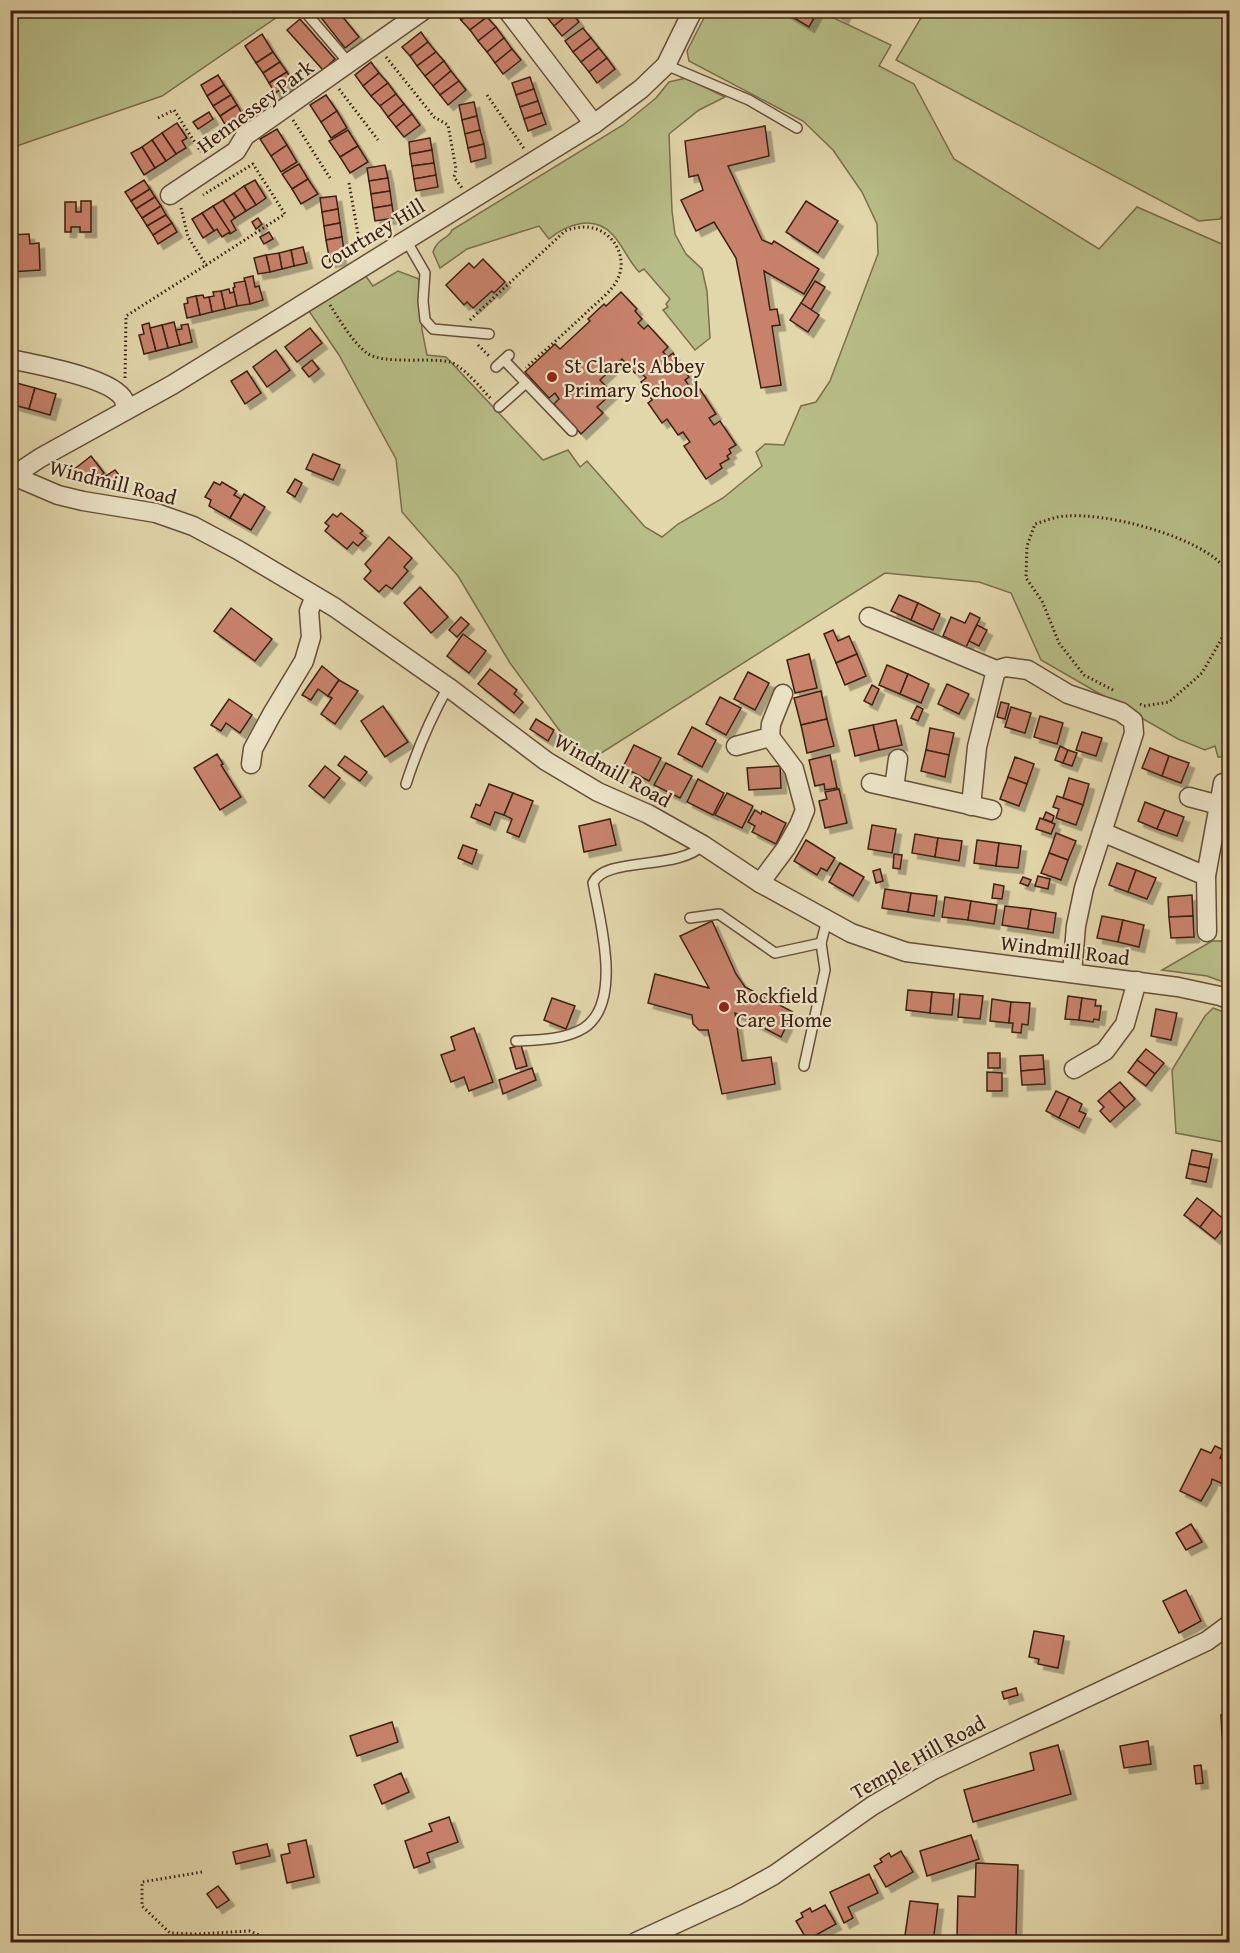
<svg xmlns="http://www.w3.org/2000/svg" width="1240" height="1953" font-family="'Gentium Book Plus',serif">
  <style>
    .green { fill: #b7bd87; stroke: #7a6e4c; stroke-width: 1.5 }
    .building { fill: #c8826c; stroke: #3e2011; stroke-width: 1.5; filter: url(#shadow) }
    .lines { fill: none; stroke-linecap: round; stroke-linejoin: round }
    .service-casing { stroke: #674e38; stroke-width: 12 }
    .minor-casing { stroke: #674e38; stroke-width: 21 }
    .path { stroke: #3e2011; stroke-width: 3; stroke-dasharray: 1.5 3; stroke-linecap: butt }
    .service { stroke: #ece4c8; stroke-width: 9 }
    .minor { stroke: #ece4c8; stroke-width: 18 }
    .poi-dot { fill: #8f2418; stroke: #ece4c8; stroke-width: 2 }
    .labels { text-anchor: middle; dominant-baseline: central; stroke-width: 4.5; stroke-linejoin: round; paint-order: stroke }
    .street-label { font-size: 21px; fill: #3e2011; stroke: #ece4c8 }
    .poi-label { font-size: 21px; fill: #3e2011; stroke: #ece4c8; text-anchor: start }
  </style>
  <defs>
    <filter id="shadow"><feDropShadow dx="5.5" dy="5.5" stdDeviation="0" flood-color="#0004"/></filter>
  </defs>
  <rect width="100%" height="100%" fill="#e2d6ab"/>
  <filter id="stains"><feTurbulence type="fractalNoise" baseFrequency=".00333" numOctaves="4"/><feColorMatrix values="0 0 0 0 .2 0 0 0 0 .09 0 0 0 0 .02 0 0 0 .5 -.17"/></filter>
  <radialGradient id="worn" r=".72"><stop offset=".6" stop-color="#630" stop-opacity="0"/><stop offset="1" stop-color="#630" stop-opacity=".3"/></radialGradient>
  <g class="green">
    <polygon points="708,10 781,11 809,26 819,11 891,45 879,66 914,84 954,159 1099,249 1137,207 1224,245 1229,238 1229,757 1218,757 1215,746 1205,750 1178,739 1041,660 1011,593 979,582 885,573 584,764 510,663 458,576 402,512 396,459 339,355 309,311 365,275 373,286 398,271 419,279 422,330 427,355 446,357 543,460 568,450 580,467 587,461 645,527 662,537 678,524 723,498 762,466 756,452 765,444 784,445 801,406 816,402 830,381 878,254 877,224 862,192 833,150 803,121 689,61 687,51"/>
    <polygon points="10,11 11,10 286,11 162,96 11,148"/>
    <polygon points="925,11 1229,11 1230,204 1220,219 1199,221 896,60"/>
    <path d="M 686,78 L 725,97 L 699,110 L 669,134 L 672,211 L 675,234 L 686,254 L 702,269 L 707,291 L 710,338 L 695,350 L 663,310 L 668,307 L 666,304 L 670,299 L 644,269 L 639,272 C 627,259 623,245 612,234 C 593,214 566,225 549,239 L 539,226 L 467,249 L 440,268 L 433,252 C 438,237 448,240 452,230 L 623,125 L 656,98 L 669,82 Z"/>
    <polygon points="1212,941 1229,941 1229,984 1207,976 1162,970"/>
    <polygon points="1213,1008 1229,1014 1229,1143 1176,1133 1172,1070 1205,1016"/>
  </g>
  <g class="building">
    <polygon points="315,10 337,10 359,37 345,48"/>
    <polygon points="454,10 473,10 461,20"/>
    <polygon points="473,10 482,10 487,17 470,30 461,20"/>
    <polygon points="552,10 570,10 571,12 554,26 546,16"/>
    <polygon points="781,10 818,10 809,27"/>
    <polygon points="830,10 847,10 843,18"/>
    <polygon points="571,12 579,22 562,36 554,26"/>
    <polygon points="487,17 496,27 478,41 470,30"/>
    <polygon points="300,19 335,59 323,70 287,30"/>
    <polygon points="496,27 504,38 487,52 478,41"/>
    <polygon points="583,28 591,38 573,52 565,41"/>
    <polygon points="421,32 428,42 410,56 402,47"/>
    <polygon points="262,34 273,52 256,63 245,46"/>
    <polygon points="504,38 512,49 495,63 487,52"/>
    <polygon points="591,38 599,48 581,62 573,52"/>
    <polygon points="428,42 436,52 417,66 410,56"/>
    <polygon points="599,48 607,58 589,72 581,62"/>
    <polygon points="512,49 521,60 503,74 495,63"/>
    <polygon points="273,52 280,62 263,73 256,63"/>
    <polygon points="436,52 444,61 425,76 417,66"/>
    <polygon points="607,58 615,69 597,83 589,72"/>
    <polygon points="444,61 451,71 433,86 425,76"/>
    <polygon points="280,62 287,72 269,83 263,73"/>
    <polygon points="371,62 379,73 363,86 355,75"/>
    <polygon points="451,71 459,81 440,95 433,86"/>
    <polygon points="287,72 293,82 275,93 269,83"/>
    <polygon points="379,73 388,83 371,96 363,86"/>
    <polygon points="218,75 224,85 207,96 201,85"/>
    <polygon points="530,77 534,89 516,95 512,83"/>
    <polygon points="459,81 466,90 448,105 440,95"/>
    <polygon points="388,83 396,94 380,106 371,96"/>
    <polygon points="224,85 231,95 213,106 207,96"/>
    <polygon points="534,89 538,101 520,107 516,95"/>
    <polygon points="396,94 404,104 388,117 380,106"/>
    <polygon points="231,95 237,105 220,116 213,106"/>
    <polygon points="326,95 337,111 321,122 310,105"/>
    <polygon points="538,101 542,113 524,119 520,107"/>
    <polygon points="474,102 477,116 462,120 459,105"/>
    <polygon points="404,104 412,114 396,127 388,117"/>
    <polygon points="237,105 243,115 226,126 220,116"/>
    <polygon points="337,111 347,128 331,138 321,122"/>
    <polygon points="209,112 213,119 198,129 193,122"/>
    <polygon points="542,113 546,124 528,131 524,119"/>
    <polygon points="412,114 420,125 404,137 396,127"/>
    <polygon points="477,116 480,130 465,134 462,120"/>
    <polygon points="177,123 187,138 182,141 186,148 176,154 162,133"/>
    <polygon points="765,126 769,156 728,166 762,240 772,244 774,241 819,269 804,294 764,271 770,310 777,309 780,325 772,326 781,385 761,388 736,258 714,222 696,231 681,200 703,190 698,175 689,177 685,141"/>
    <polygon points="277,129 287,145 271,156 260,139"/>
    <polygon points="348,130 358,146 340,157 329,141"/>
    <polygon points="480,130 484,144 468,148 465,134"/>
    <polygon points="162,133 176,154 166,161 152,140"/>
    <polygon points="430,138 432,150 410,154 409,142"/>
    <polygon points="152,140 166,161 155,168 142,147"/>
    <polygon points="484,144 486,158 471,162 468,148"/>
    <polygon points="287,145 297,162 281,172 271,156"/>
    <polygon points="358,146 368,162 350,173 340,157"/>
    <polygon points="142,147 155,168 144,175 131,153"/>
    <polygon points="432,150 434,163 412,166 410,154"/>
    <polygon points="434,163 436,175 414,179 412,166"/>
    <polygon points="299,164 308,179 292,189 282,174"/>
    <polygon points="385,165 388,178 369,181 367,168"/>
    <polygon points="436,175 438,187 416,191 414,179"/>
    <polygon points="388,178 390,191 371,194 369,181"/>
    <polygon points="308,179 318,194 301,204 292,189"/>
    <polygon points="144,180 150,189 131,201 125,192"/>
    <polygon points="255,180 266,198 256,205 244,186"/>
    <polygon points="244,186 256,205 246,211 234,193"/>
    <polygon points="150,189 155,197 136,209 131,201"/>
    <polygon points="390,191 392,205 373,208 371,194"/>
    <polygon points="234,193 246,211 235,218 223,200"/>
    <polygon points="336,196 338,209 322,212 320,198"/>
    <polygon points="155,197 161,206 142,218 136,209"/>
    <polygon points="223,200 235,218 231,221 236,230 230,234 213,206"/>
    <polygon points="81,201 91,201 91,232 80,232 80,227 71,227 71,232 65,232 65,202 76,202 76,212 81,212"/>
    <polygon points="806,201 838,221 818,253 786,232"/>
    <polygon points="392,205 394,218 375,221 373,208"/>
    <polygon points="161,206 166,215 147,226 142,218"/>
    <polygon points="213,206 230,232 222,237 217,229 214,231 202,213"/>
    <polygon points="338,209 340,223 324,226 322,212"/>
    <polygon points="202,213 214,231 203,238 192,219"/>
    <polygon points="166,215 172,223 153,235 147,226"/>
    <polygon points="258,218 262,224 256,229 252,222"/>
    <polygon points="172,223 177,232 158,244 153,235"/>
    <polygon points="340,223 342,237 326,240 324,226"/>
    <polygon points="269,232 273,239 264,244 260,237"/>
    <polygon points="29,234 30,244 39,243 40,270 10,272 10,235"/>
    <polygon points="342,237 344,251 340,252 341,260 330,262 326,240"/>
    <polygon points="303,247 307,263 294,266 291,250"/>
    <polygon points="291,250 294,266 282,269 279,253"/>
    <polygon points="279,253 282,269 270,272 266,255"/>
    <polygon points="266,255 270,272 258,274 254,258"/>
    <polygon points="483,259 505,282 494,293 492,291 473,308 467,302 464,305 446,285 469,263 474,268"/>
    <polygon points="253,276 255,287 259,286 263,300 250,304 244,278"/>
    <polygon points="245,281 250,304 237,306 233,288 235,287 234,283"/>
    <polygon points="815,281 825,287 811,310 801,303"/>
    <polygon points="229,289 230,293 234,292 237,306 225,309 221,291"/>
    <polygon points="221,291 225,309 212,312 209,297 214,296 213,292"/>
    <polygon points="621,292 637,309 635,311 642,319 638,323 644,329 648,325 668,347 663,352 668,357 673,353 689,377 685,380 694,393 700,389 716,414 709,418 714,425 720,421 736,445 729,449 731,453 727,456 729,459 720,464 722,468 706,479 684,446 690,442 683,432 678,435 667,419 662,423 648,403 652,400 641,382 646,378 639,370 635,373 622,359 600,380 612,393 597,407 603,413 581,434 554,404 559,399 555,393 549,398 525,372 555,344 560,349 590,321 588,319 604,304 606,306"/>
    <polygon points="203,295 204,298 209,297 212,312 200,315 196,296"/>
    <polygon points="196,296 200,315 187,318 184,304 188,303 187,298"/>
    <polygon points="801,303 819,315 808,332 790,320"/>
    <polygon points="174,322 180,345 168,348 162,325"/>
    <polygon points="149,323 156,351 144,354 139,335 144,334 142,325"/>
    <polygon points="188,324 192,342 180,345 176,330 182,329 181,325"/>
    <polygon points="162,325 168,348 156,351 150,328"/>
    <polygon points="310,328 322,343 297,362 285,347"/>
    <polygon points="276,350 290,370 267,387 253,367"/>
    <polygon points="312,360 319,369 309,377 302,368"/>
    <polygon points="247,371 261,393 245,404 231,381"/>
    <polygon points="13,382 35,388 29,409 10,404"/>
    <polygon points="35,388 56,394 50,415 29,409"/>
    <polygon points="313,454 340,465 333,480 306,469"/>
    <polygon points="91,456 104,473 93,482 78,478 72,471"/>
    <polygon points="115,470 119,475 110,482 106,476"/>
    <polygon points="295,479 302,483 295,497 287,492"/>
    <polygon points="214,482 220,485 222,482 237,491 234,495 241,499 230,518 209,506 211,500 205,497"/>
    <polygon points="244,494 265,507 251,530 230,518"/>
    <polygon points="341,513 363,531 360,533 366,538 358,546 353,542 347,549 325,531 329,526 325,523 333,514 337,517"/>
    <polygon points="389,537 412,558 404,567 408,571 392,589 386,585 379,592 364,579 371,571 365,564"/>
    <polygon points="420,587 448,617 431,633 404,603"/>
    <polygon points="899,595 918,603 911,620 891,611"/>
    <polygon points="918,603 940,614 933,630 911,620"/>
    <polygon points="231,608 272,639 255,661 214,631"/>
    <polygon points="970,613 980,618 966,647 943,636 951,617 965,623"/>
    <polygon points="461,617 469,624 457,637 449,630"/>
    <polygon points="977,625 987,630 979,646 969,641"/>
    <polygon points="833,630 838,641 849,636 857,654 836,663 824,634"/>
    <polygon points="463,634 486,651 469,673 447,656"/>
    <polygon points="809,654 817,688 795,693 787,660"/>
    <polygon points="857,654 866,676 845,685 836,663"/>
    <polygon points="887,665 908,674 900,694 879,685"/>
    <polygon points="322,666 339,680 328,696 318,689 311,700 302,695"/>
    <polygon points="490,669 517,690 514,694 523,702 514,713 478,684"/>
    <polygon points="748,672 769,683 755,710 734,699"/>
    <polygon points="908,674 929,684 921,703 900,694"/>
    <polygon points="339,680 358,691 335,724 321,714 332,698 328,696"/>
    <polygon points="947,684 969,694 959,714 938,704"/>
    <polygon points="872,685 879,689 872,705 864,701"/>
    <polygon points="821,691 827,719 801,725 794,698"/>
    <polygon points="720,697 741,708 726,735 706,724"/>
    <polygon points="229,699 252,715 240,733 226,723 221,731 211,725"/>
    <polygon points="1001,702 1009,704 1005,719 997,717"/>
    <polygon points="383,706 408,742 385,757 361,721"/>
    <polygon points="917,706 923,709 918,721 911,718"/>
    <polygon points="1011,707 1031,713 1025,733 1005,727"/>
    <polygon points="1040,716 1063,723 1057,744 1034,737"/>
    <polygon points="536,719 554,730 548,741 530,729"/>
    <polygon points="827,719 834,746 807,753 801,725"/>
    <polygon points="896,720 902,745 879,750 873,725"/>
    <polygon points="873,725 879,750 855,756 849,730"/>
    <polygon points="692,727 716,740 702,767 678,754"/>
    <polygon points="930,728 954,733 949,755 926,750"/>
    <polygon points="1082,732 1102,738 1096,756 1076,750"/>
    <polygon points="634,745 661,758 649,781 623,767"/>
    <polygon points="1060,746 1068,750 1063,763 1055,760"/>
    <polygon points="1150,748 1169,756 1162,776 1142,768"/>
    <polygon points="926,750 949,755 945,777 921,771"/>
    <polygon points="1068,750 1077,753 1072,766 1063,763"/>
    <polygon points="217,754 223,764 221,765 241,797 220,810 194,768"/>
    <polygon points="830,755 837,788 825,790 824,784 815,786 809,760"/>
    <polygon points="345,756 367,772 360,781 338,765"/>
    <polygon points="1169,756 1189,763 1181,783 1162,776"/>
    <polygon points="1015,757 1034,764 1027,784 1008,777"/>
    <polygon points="666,763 692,776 680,798 654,785"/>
    <polygon points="325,766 340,778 324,798 309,786"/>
    <polygon points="780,766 781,788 749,790 747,768"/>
    <polygon points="1008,777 1027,784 1019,806 1000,799"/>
    <polygon points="1069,778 1089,784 1083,805 1063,798"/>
    <polygon points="698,779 724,793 713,815 687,802"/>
    <polygon points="489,784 513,793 504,815 495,812 490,825 471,817 476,804 480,806"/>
    <polygon points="839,789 847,823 825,828 819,801 827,799 825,792"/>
    <polygon points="513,793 533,801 519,837 507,832 512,819 504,815"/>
    <polygon points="727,793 753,806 742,828 715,815"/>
    <polygon points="1057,796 1083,805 1076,825 1056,818 1059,809 1053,807"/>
    <polygon points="1145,802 1165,810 1157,829 1138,821"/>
    <polygon points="755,810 761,814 762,811 786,823 776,844 752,832 755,826 748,822"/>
    <polygon points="1165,810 1184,817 1177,836 1157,829"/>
    <polygon points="1046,812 1054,816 1052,822 1043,819"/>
    <polygon points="1040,818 1055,824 1051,834 1036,829"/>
    <polygon points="610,819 616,845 584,852 579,826"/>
    <polygon points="872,825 896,829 892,853 868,849"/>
    <polygon points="1056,833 1076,841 1068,860 1049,853"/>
    <polygon points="915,834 938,838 935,857 912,853"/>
    <polygon points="938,838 962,841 959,861 935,857"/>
    <polygon points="806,840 835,858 827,871 821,868 817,875 794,861"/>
    <polygon points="977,840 999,843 996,866 974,863"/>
    <polygon points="999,843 1021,846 1018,868 996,866"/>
    <polygon points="463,845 477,850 472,864 458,858"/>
    <polygon points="1049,853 1068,860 1061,880 1041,873"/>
    <polygon points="894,854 902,855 900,869 893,868"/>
    <polygon points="840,863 864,877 853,896 829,882"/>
    <polygon points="1117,863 1136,870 1128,892 1109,885"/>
    <polygon points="880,869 883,881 876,883 873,871"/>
    <polygon points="1136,870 1156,878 1147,899 1128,892"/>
    <polygon points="1038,876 1050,879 1048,889 1035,886"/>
    <polygon points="1023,877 1031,880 1028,886 1020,883"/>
    <polygon points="994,884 1004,886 1002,899 992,898"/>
    <rect x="1224" y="886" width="6" height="16"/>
    <polygon points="885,889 911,893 908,912 882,908"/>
    <polygon points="911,893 937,896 934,916 908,912"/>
    <polygon points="1192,895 1193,916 1169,917 1168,897"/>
    <polygon points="945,897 971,901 968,920 942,917"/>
    <polygon points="971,901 997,905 994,924 968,920"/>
    <rect x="1224" y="902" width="6" height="18"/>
    <polygon points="1005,906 1031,909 1028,929 1002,925"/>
    <polygon points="1031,909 1056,913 1053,933 1028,929"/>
    <polygon points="1102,916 1123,920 1118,942 1097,938"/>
    <polygon points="1193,916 1194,937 1171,938 1169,917"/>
    <polygon points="1123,920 1144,925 1139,947 1118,942"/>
    <polygon points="712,921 736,974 745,987 793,1012 781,1037 735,1013 742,1061 771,1057 775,1084 722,1094 708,1030 699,1030 693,1024 692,1015 648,1003 655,974 709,988 680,936"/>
    <polygon points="908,990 932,992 930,1013 906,1010"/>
    <polygon points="932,992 954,994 952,1015 930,1013"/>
    <polygon points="960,994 983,996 980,1019 958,1017"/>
    <polygon points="1068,996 1082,998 1079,1020 1065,1019"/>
    <polygon points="552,998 575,1006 566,1029 544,1020"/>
    <polygon points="1082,998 1096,1000 1095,1006 1101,1006 1099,1020 1094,1019 1093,1022 1079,1020"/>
    <polygon points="992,999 1011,1002 1009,1023 990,1021"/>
    <polygon points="1011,1002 1030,1003 1028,1025 1022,1024 1021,1033 1012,1032 1013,1023 1009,1023"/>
    <polygon points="1156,1009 1177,1013 1171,1040 1151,1036"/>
    <polygon points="474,1028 493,1082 469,1091 464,1077 451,1082 441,1055 455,1050 451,1037"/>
    <polygon points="521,1045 527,1066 516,1069 510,1048"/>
    <polygon points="1146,1049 1164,1063 1155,1074 1137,1060"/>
    <rect x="988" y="1053" width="12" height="15"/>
    <polygon points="1043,1055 1044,1069 1021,1071 1020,1056"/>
    <polygon points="1137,1060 1155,1074 1146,1086 1128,1072"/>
    <polygon points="532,1068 536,1080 503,1094 499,1080"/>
    <polygon points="1044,1069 1045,1084 1022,1085 1021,1071"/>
    <polygon points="987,1072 1002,1073 1002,1091 987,1091"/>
    <polygon points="1120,1082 1135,1099 1125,1108 1109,1091"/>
    <polygon points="1056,1091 1069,1097 1059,1118 1046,1111"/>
    <polygon points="1109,1091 1125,1108 1110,1122 1100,1111 1104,1107 1098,1101"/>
    <polygon points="1069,1097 1082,1104 1079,1111 1086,1114 1079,1128 1059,1118"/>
    <polygon points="1192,1150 1212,1154 1209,1168 1189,1164"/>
    <polygon points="1189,1164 1209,1168 1206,1182 1186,1178"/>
    <polygon points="1197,1198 1213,1210 1200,1227 1184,1215"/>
    <polygon points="1213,1210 1228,1223 1215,1239 1200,1227"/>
    <polygon points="1215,1446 1224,1450 1220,1458 1230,1463 1230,1479 1225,1476 1221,1483 1212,1479 1211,1484 1201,1501 1180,1491 1201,1449 1211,1453"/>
    <polygon points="1191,1524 1202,1542 1186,1550 1176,1533"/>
    <polygon points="1186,1590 1201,1621 1179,1633 1163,1601"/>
    <polygon points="1034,1631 1064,1636 1058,1668 1038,1664 1039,1659 1029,1657"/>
    <polygon points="1016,1688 1018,1695 1004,1699 1002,1692"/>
    <polygon points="1230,1714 1230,1736 1222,1736 1221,1715"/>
    <polygon points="392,1722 398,1742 357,1756 350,1736"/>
    <polygon points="1148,1741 1151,1764 1124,1768 1120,1746"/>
    <polygon points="1058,1745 1071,1794 973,1822 964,1790 1034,1770 1030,1753"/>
    <polygon points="1201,1765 1203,1783 1196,1784 1194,1766"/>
    <polygon points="401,1773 409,1792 382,1804 374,1785"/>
    <polygon points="449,1817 458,1842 427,1853 430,1862 414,1868 405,1841 432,1831 429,1824"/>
    <polygon points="971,1835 979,1859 927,1876 920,1851"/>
    <polygon points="306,1840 314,1877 287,1883 281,1855 290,1853 288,1844"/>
    <polygon points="267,1844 270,1856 236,1864 233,1852"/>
    <polygon points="901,1851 913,1872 886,1887 874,1866 882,1862 880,1859 889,1853 891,1857"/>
    <polygon points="976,1863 1018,1865 1016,1937 957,1935 958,1896 975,1897"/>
    <polygon points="869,1874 878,1893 848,1907 853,1918 844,1923 830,1892"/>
    <polygon points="218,1886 229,1900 217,1908 207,1894"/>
    <polygon points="910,1901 938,1904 933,1942 904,1942"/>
    <polygon points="825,1905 836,1924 807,1940 796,1921 803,1917 801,1913 810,1908 812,1912"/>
  </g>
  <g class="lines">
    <defs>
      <g id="service">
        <polyline points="307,14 349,63"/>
        <polyline points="666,65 749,100 797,128"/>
        <polyline points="406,240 425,273 423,301 425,320 433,329 489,334"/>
        <polyline points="504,360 572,431"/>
        <polyline points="496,367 509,355"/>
        <polyline points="499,407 526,383"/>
        <path d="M 406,784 C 417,750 430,719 448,687"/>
        <polyline points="690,918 719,914 775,953 821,943"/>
        <path d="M 516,1041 C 537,1040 565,1040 584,1028 C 623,1002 600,921 593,883 C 605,856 678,871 703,845"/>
        <polyline points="804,1066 825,970 821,943 827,920"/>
      </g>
      <g id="minor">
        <polyline points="507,10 594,124"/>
        <polyline points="170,195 236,151 245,136 424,10"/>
        <path d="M 10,359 C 34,364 114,378 124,400 C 125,403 125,406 125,409"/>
        <polyline points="18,472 23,480 58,495 83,501 156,513 193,526 238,550 334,607 448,687 546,761 598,792 648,814 703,845 760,883 851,933 906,952 1178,987 1220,996 1230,1000"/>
        <polyline points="10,478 40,458 172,385 594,124 641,89 666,65 693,10"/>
        <polyline points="869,617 996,670 1006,667 1028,670 1068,694 1121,712 1133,721 1134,733 1084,888 1076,926 1072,973"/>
        <polyline points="736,746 770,737 771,724 783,694"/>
        <polyline points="251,764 253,749 272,714 304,661 311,637 309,611 315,596"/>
        <polyline points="871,783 992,810"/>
        <polyline points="894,788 898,759"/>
        <polyline points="1189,797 1219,805"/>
        <polyline points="971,806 977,747 996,670"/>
        <polyline points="1102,832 1206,876"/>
        <polyline points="760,883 786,848 799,825 805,810 794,769 770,737"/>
        <polyline points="1207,932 1206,876 1223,783"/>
        <polyline points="1074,1069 1105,1051 1125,1024 1137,981"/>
        <polyline points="636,1942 736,1896 774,1875 872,1806 933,1770 1207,1641 1230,1624"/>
      </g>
    </defs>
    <use href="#service" class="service-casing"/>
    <use href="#minor" class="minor-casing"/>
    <g class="path">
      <polyline points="386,57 434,117 448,125 456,169 454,177 462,188"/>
      <polyline points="339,89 378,140"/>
      <polyline points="487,95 525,150"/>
      <polyline points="158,118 174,110 201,152"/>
      <polyline points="293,120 330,178"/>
      <polyline points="349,183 359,240 365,248"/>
      <polyline points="181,208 188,237 206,265 285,214 253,164 203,195"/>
      <path d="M 330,305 C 339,319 354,344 367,353 C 383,365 429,357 450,362 C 463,366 481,388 491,399"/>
      <path d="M 470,320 L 565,231 C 580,225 596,225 608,236 C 620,246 625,264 618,278 C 613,291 597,302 587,312 C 567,331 546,349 526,368"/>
      <polyline points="478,345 490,357"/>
      <polyline points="125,378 126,316 206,265"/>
      <path d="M 1113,690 L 1084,675 L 1059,643 L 1042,601 L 1026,578 L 1027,546 L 1035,524 C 1045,521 1056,516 1066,516 C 1106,513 1176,532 1209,554 C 1217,559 1223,566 1230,573"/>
      <polyline points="1140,704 1144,706 1169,702 1202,673 1222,638 1230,611"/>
      <polyline points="202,1872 142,1882 142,1906 170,1933 198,1934 250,1931 275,1942"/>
    </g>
    <use href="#service" class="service"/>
    <use href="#minor" class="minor"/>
  </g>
  <g class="poi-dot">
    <circle cx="552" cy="377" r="6"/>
    <circle cx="724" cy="1007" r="6"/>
  </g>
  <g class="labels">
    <g class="street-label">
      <text transform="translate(255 106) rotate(-37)">Hennessey Park</text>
      <text transform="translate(372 234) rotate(-31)">Courtney Hill</text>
      <text transform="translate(113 482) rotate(14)">Windmill Road</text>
      <text transform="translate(613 770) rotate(29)">Windmill Road</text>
      <text transform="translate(1065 950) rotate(7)">Windmill Road</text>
      <text transform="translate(918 1757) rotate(-29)">Temple Hill Road</text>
    </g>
    <g class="poi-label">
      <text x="564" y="365">St Clare's Abbey<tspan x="564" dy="24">Primary School</tspan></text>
      <text x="736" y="995">Rockfield<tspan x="736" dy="24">Care Home</tspan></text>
    </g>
  </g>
  <rect width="1240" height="1953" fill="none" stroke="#e2d6ab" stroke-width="36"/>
  <rect x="12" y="12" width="1216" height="1929" fill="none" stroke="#3e2011" stroke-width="3"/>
  <rect x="18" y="18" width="1204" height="1917" fill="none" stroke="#3e2011" stroke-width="1.5"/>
  <rect width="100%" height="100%" filter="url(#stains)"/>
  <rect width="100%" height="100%" fill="url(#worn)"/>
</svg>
